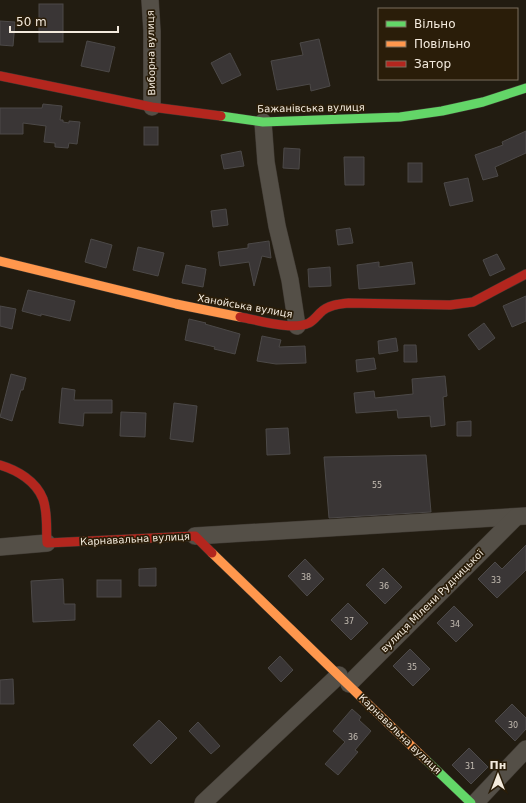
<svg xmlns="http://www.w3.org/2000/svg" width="526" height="803" font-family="'DejaVu Sans',sans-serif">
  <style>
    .building { fill: #3a3636; stroke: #4c4948 }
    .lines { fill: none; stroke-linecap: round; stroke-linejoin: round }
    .street-casing { stroke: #3e3831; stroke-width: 18 }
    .fast-casing { stroke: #3e3831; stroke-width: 10 }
    .slow-casing { stroke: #3e3831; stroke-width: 10 }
    .jam-casing { stroke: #3e3831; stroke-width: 10 }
    .street { stroke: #544f47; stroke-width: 17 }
    .fast { stroke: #63d668; stroke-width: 9 }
    .slow { stroke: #ff974d; stroke-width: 9 }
    .jam { stroke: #b3261e; stroke-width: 9 }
    .labels { text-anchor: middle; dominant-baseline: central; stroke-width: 3.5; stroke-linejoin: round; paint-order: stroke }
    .number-label { font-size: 8px; fill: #c5bdb3 }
    .street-label { font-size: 10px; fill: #f3eadd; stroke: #2a1d09 }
  </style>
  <rect width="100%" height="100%" fill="#221c11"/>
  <g class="building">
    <rect x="39" y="4" width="24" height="38"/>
    <polygon points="0,21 15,22 13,46 0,45"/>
    <polygon points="319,39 330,86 311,91 310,84 277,90 271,61 303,55 300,43"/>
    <polygon points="87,41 115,47 109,72 81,66"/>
    <polygon points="230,53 241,75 222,84 211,63"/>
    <polygon points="43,104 62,106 60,120 63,120 63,122 69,123 69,121 80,122 77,144 69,143 68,148 55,147 55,143 44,142 46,126 23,123 23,134 0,134 0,108 42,108"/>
    <rect x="144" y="127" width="14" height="18"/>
    <polygon points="526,131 526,153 495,167 498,176 483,180 475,155 503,145 502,142"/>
    <polygon points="284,148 300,149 299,169 283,168"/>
    <polygon points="241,151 244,166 224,169 221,155"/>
    <polygon points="344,157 364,157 364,185 345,185"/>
    <rect x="408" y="163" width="14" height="19"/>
    <polygon points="468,178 473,201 450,206 444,183"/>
    <polygon points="226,209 228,225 213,227 211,211"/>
    <polygon points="350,228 353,243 338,245 336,230"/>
    <polygon points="91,239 112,245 106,268 85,262"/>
    <polygon points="269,241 271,258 262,256 254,286 249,262 220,266 218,252 248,248 248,244"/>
    <polygon points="138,247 164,253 158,276 133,270"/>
    <polygon points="497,254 505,269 490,276 483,260"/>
    <polygon points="379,262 379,267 412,262 415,284 359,289 357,265"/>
    <polygon points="186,265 206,269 203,287 182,283"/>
    <polygon points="330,267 331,286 309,287 308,269"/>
    <polygon points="28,290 75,301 70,321 41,314 41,316 22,311"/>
    <polygon points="526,296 526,321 512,327 503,306"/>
    <polygon points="0,306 16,309 12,329 0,326"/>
    <polygon points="189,319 206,323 205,324 240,334 235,354 214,349 215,347 185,340"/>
    <polygon points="484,323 495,338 479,350 468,335"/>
    <polygon points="262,336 281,340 279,347 305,346 306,363 276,364 257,361"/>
    <polygon points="396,338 398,351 379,354 378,341"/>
    <polygon points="404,345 416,345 417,362 404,362"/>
    <polygon points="374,358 376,369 357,372 356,360"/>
    <polygon points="11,374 26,378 23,390 21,390 12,421 0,417"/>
    <polygon points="445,376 447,396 443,397 445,425 431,427 430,416 398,418 397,410 356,413 354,393 374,391 375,398 413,394 412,379"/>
    <polygon points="62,388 75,390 74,400 112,400 112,413 84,413 83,426 59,423"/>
    <polygon points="174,403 197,406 193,442 170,439"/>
    <polygon points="121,412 146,413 145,437 120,436"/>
    <polygon points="471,421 471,436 457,436 457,422"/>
    <polygon points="288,428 290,454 267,455 266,429"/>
    <polygon points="426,455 431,512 329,518 324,457"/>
    <polygon points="526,545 526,570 497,598 478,579 495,562 502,569"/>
    <polygon points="305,559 324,579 307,596 288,576"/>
    <polygon points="156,568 156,586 139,586 139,569"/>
    <polygon points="383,568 402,587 385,604 366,585"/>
    <polygon points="63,579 64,604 75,604 75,620 33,622 31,581"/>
    <rect x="97" y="580" width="24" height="17"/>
    <polygon points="348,603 368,623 351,640 331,620"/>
    <polygon points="454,606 473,625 456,642 437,623"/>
    <polygon points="410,649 430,669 413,686 393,666"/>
    <polygon points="280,656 293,670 281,682 268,668"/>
    <polygon points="13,679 14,704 0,704 0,680"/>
    <polygon points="512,704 526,718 526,729 515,741 495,721"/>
    <polygon points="352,709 361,717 359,720 371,731 355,750 358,752 338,775 325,764 345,742 333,731"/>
    <polygon points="159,720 177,738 151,764 133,745"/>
    <polygon points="198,722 220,746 211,754 189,731"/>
    <polygon points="469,748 488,767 471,784 452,765"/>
  </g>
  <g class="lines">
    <defs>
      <g id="street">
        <polyline points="150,0 152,31 152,107"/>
        <polyline points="263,122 266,162 277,226 290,280 297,326"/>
        <polyline points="195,536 526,516"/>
        <polyline points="0,547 47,543"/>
        <polyline points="349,684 516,517"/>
        <polyline points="203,803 339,675"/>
        <polyline points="475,803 526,749"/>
      </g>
      <g id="fast">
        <polyline points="221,116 263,122 400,117 442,111 483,102 526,88"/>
        <polyline points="426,760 471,803"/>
      </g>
      <g id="slow">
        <polyline points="0,261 176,304 240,317"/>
        <polyline points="212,553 426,760"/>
      </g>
      <g id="jam">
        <polyline points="0,76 152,107 221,116"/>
        <path d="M 240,317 C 258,320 292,331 309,323 C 313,321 317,316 320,313 C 328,305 339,304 349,303 L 450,305 L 473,302 L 526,274"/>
        <path d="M 0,465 C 17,470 36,481 43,499 C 48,513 46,529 47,543 L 195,536 L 212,553"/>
      </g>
    </defs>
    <use href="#street" class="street-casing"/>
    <use href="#fast" class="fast-casing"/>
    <use href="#slow" class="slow-casing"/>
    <use href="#jam" class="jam-casing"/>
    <use href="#street" class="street"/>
    <use href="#fast" class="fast"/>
    <use href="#slow" class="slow"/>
    <use href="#jam" class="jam"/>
  </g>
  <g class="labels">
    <g class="number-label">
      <text x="377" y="485">55</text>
      <text x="306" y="577">38</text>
      <text x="496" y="580">33</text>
      <text x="384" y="586">36</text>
      <text x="349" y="621">37</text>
      <text x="455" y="624">34</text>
      <text x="412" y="667">35</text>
      <text x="513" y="725">30</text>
      <text x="353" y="737">36</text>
      <text x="470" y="766">31</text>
    </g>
    <g class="street-label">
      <text transform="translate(151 53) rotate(-91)">Виборна вулиця</text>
      <text transform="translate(311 108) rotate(-1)">Бажанівська вулиця</text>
      <text transform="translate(245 306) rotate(10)">Ханойська вулиця</text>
      <text transform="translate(135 539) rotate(-3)">Карнавальна вулиця</text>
      <text transform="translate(432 601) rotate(-45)">вулиця Мілени Рудницької</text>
      <text transform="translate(400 734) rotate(44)">Карнавальна вулиця</text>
    </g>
  </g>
  <rect x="378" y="8" width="140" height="72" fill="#2a1d09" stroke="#7a6f5e"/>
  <rect x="386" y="21" width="20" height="6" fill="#63d668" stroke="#7a6f5e"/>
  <text x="414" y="28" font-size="12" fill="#f3eadd">Вільно</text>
  <rect x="386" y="41" width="20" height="6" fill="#ff974d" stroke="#7a6f5e"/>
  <text x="414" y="48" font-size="12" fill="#f3eadd">Повільно</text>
  <rect x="386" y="61" width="20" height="6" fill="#b3261e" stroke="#7a6f5e"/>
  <text x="414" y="68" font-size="12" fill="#f3eadd">Затор</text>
  <g transform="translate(498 775)" stroke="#2a1d09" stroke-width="3" paint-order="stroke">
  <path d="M0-3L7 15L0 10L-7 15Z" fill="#f3eadd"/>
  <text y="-6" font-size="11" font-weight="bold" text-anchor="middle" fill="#f3eadd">Пн</text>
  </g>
  <path d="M10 26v6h108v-6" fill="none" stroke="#f3eadd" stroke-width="2"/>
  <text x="16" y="26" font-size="12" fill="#f3eadd" stroke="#2a1d09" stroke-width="3" paint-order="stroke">50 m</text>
</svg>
